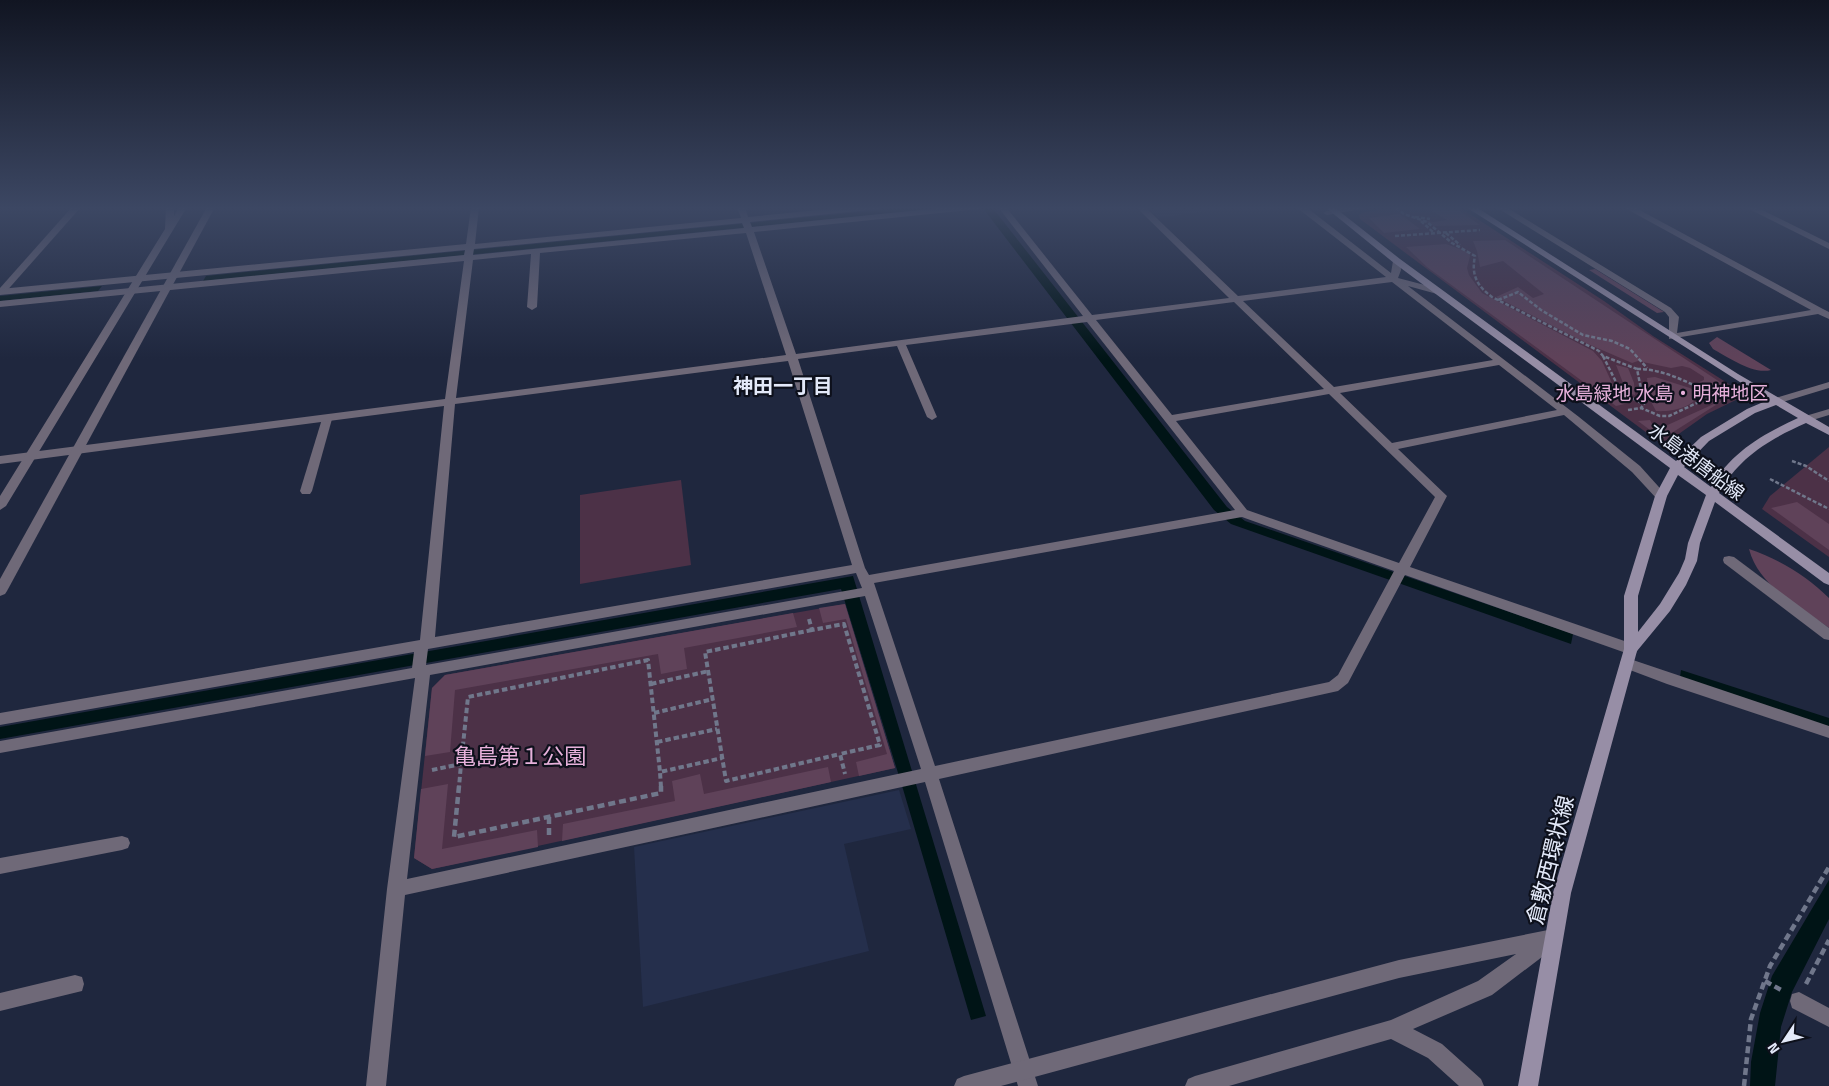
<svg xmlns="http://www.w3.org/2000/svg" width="1829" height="1086" font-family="'Titillium Web','Noto Sans JP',sans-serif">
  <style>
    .built { fill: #252f4c }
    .green { fill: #4c3147 }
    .forest { fill: #5f4259 }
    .water { fill: #001416 }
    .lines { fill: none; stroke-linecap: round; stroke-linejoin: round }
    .path-far2 { stroke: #70778b; stroke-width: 2.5; stroke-dasharray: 4 2; stroke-linecap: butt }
    .path-far1 { stroke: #70778b; stroke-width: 4; stroke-dasharray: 5.5 3; stroke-linecap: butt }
    .path { stroke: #70778b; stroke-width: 4.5; stroke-dasharray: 7 4; stroke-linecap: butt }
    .service { fill: #6f6978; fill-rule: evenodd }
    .pedestrian { fill: #6f6978; fill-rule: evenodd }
    .minor { fill: #6f6978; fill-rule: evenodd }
    .tertiary { fill: #6f6978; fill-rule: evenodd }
    .secondary { fill: #978ea6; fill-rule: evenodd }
    .labels { text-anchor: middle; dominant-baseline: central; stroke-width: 4.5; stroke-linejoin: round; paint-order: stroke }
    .park-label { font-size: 19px; fill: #e7b1db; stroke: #0d101b }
    .street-label { font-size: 19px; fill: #e3e9f9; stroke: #0d101b }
    .neighbourhood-label { font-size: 20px; font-weight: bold; fill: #e3e9f9; stroke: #0d101b }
    .near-park-label { font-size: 22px; fill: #e7b1db; stroke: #0d101b }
    .near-street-label { font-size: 22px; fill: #e3e9f9; stroke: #0d101b }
  </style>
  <rect width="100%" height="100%" fill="#1f273e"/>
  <g class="built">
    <polygon points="1148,207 1236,207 1158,218"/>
    <polygon points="899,790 911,829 844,844 869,951 643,1007 634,847"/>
  </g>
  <g class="green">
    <polygon points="1403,207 1459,207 1604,301 1653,336 1729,384 1742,397 1707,414 1666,443 1659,442 1360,219 1359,215 1364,212"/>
    <polygon points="1829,447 1829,557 1762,509 1770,496"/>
    <polygon points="681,480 691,565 580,584 580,495"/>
    <polygon points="845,604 895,768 432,869 414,858 432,688 445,675"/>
  </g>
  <g class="forest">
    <polygon points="1425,207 1457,209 1480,225 1434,226 1424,220 1433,222 1447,220"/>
    <polygon points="1400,214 1420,229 1384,233 1369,218"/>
    <path d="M 1505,240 L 1723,384 C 1713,389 1707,389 1697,383 L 1704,380 L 1704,377 L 1690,368 L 1682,366 L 1671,368 L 1638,361 L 1632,363 L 1588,344 L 1496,297 L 1518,287 L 1533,298 L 1544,294 L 1503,261 L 1480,267 L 1477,251 L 1473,241 Z"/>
    <polygon points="1446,244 1468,252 1470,256 1467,268 1469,275 1482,293 1593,351 1602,361 1616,392 1629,403 1616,406 1427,267 1406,247"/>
    <polygon points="1595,269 1664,312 1657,313 1589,270"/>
    <path d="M 1717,337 L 1771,370 C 1753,375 1728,357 1713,349 L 1709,343 Z"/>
    <polygon points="1616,365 1628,368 1634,383 1635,395 1627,393"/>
    <path d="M 1655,377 L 1690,388 L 1700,394 C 1692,408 1671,412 1656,411 L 1649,398 L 1647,378 Z"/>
    <polygon points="1727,398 1662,439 1638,421 1650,420 1652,424 1661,428"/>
    <polygon points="1797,502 1829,524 1829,550 1771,508"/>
    <path d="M 1749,549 C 1779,559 1807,576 1829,598 L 1829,628 C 1799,606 1759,587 1749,549 Z"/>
    <polygon points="845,604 895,768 859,776 856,762 887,754 846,619 823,623 819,608"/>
    <polygon points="793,613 797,627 684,648 687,669 661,674 658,654 455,690 450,752 425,756 432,688 445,675"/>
    <polygon points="828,767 831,782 562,841 563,824 675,801 672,781 700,774 704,794"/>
    <polygon points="448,784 442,849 537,830 538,847 432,869 414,858 421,789"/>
  </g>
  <g class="water">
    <polygon points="911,207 953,207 203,281 206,276"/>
    <polygon points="982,207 992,207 1227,507 1245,521 1573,634 1571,644 1231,524 1214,510"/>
    <polygon points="102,286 98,291 0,301 0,296"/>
    <polygon points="853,576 986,1016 971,1020 903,789 841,589 0,739 0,727"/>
    <polygon points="1681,670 1829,718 1829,727 1680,677"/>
    <polygon points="1829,880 1829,919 1792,992 1781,1027 1775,1086 1750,1086 1751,1062 1760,1013 1772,976"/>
  </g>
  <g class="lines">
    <g class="path-far2">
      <path d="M 1396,208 L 1404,214 L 1427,222 L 1452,243 L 1475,256 C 1471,275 1477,286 1492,297 L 1599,351 L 1603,356 L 1637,369 L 1644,404 L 1641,408"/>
      <polyline points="1415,217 1430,219"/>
      <polyline points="1421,221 1434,233"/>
      <polyline points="1446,233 1460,245"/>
      <polyline points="1395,236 1480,230"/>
      <polyline points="1498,300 1518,292 1541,310 1583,335 1612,341 1630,349 1647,368"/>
      <polyline points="1603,356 1621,392 1643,404"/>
      <path d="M 1637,369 C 1665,369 1688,383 1713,394"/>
      <polyline points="1628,410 1641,408 1660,416 1669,416 1729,388"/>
      <polyline points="1792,461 1806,466 1829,481"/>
      <polyline points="1770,479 1829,509"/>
    </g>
    <g class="path-far1">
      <polyline points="809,619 812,630 844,624 880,745 840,754 845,774"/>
      <polyline points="812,630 705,652 726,781 840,754"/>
      <polyline points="651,684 709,671"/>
      <polyline points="654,713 713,699"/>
      <polyline points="657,742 717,729"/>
      <polyline points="461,764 468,697 648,660 660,772"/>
      <polyline points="432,770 461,764 459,787"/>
      <polyline points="661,787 660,772 722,758"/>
    </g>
    <g class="path">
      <polyline points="459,786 454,837 661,793 661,786"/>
      <polyline points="549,817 549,838"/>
      <polyline points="1765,981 1781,990"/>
      <polyline points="1806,984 1829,940"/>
      <polyline points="1744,1086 1751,1019 1770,966 1829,867"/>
    </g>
    <g class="service">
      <polygon points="72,207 81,207 4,294 0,294 0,288"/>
      <polygon points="327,416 332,419 312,491 310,494 302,494 300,491 322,419"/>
    </g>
    <polygon class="pedestrian" points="1729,556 1734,557 1829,628 1829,640 1824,639 1724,563 1723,560 1724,557"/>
    <g class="minor">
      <path d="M 471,207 L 479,207 L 475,244 L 741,218 L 737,207 L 745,207 L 748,217 L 849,207 L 882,207 L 878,209 L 750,222 L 752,227 L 950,207 L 983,207 L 979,209 L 754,232 L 796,354 L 1083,316 L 998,207 L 1006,207 L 1092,315 L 1229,298 L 1136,207 L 1145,207 L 1238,296 L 1386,277 L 1296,207 L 1306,207 L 1391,273 L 1393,261 L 1400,259 L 1401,270 L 1398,278 L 1440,289 L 1440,293 L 1437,294 L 1408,286 L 1579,417 L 1640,466 L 1667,496 L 1665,499 L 1657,499 L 1632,472 L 1564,415 L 1398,449 L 1447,496 L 1410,567 L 1636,645 L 1638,649 L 1636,653 L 1631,654 L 1626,653 L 1405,575 L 1348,683 L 1338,691 L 939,779 L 1038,1086 L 1018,1086 L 925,782 L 405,895 L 386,1086 L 366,1086 L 387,889 L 415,678 L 0,753 L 0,741 L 412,668 L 414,652 L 0,725 L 0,713 L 420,640 L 444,406 L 0,464 L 0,456 L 445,399 L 464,261 L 0,307 L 0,301 L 464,255 L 465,250 L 0,295 L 0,289 L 466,244 ZM 742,223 L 744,228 L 473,255 L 474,249 ZM 746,233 L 786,355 L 456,398 L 473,260 L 531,254 L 527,307 L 532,310 L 537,307 L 540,253 ZM 1392,282 L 1493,360 L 1334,387 L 1243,301 ZM 1234,302 L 1324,389 L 1172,415 L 1096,320 ZM 1087,322 L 1235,510 L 869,575 L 865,568 L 798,359 L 897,346 L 927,417 L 932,420 L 937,417 L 906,345 ZM 788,361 L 852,565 L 435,637 L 455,404 ZM 1499,365 L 1557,410 L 1392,443 L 1340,393 ZM 1329,394 L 1435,497 L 1399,563 L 1247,510 L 1176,421 ZM 1242,517 L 1394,571 L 1338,675 L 1329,682 L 935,766 L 874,583 ZM 856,573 L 862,588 L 426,665 L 428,649 ZM 865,596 L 921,769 L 407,879 L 430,675 Z"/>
      <polygon points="1349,207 1372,207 1327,215 1323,213 1327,211"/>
      <polygon points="1496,207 1506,207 1671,308 1679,317 1677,333 1811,310 1623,207 1634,207 1823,309 1829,312 1829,319 1818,314 1669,339 1669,317 1665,312"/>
      <polygon points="1627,658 1829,726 1829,738 1667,684 1622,667 1620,663 1622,659"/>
      <polygon points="122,836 128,838 130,843 128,848 122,850 0,874 0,858"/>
      <polygon points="75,975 82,977 84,984 82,991 0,1011 0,993"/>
      <polygon points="1799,992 1829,1008 1829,1027 1792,1008 1790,1001 1792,994"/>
    </g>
    <g class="tertiary">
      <polygon points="166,207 174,207 174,216 179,207 187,207 6,506 0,510 0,496 165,229"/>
      <polygon points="207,207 215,207 7,591 5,594 0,596 0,579"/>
      <polygon points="1745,207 1756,207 1829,243 1829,249"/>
      <polygon points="1829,382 1829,388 1776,404 1771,401 1772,399"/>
      <polygon points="1829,409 1829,415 1806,422 1801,419 1802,417"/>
      <polygon points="1553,929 1559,932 1562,938 1559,944 1492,995 1413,1029 1442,1044 1481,1079 1484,1086 1459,1086 1428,1058 1391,1039 1229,1086 1185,1086 1188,1079 1195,1076 1391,1020 1478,981 1516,954 1399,978 1001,1086 954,1086 957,1079 964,1076 1399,960"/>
    </g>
    <path class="secondary" d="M 1325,207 L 1334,207 L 1400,259 L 1676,461 L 1701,437 L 1747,409 L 1768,400 L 1466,207 L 1476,207 L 1738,374 L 1829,427 L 1829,435 L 1806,423 C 1770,439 1739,457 1719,493 L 1829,573 L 1829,585 L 1824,583 L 1715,502 L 1700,543 L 1697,561 L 1686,585 L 1670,611 L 1637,651 L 1571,893 L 1538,1086 L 1518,1086 L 1553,893 L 1624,649 L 1624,596 L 1655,496 L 1670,468 L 1394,263 ZM 1776,405 L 1798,418 C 1763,434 1731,452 1711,487 L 1684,467 L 1709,441 L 1755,413 ZM 1678,475 L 1706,495 L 1688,543 L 1685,559 L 1679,573 L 1660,604 L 1638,632 L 1638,596 L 1667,496 Z"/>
  </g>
  <linearGradient id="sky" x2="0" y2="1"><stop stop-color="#111522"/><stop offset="0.58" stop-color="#3c4763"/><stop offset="1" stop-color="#3c4763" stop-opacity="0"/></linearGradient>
  <rect width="1829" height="359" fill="url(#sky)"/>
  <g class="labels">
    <g class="park-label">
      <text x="1662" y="392">水島緑地 水島・明神地区</text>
    </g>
    <g class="street-label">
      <text transform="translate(1697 461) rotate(37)">水島港唐船線</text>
    </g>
    <g class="neighbourhood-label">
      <text x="783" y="385">神田一丁目</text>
    </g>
    <g class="near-park-label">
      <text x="520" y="756">亀島第１公園</text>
    </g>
    <g class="near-street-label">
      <text transform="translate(1550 860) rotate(-76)">倉敷西環状線</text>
    </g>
  </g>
  <g transform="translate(1784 1041) rotate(235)" stroke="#0d101b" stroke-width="4" paint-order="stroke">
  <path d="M0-4L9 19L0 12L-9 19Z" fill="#e3e9f9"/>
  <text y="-8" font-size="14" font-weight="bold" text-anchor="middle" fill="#e3e9f9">N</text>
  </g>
</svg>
